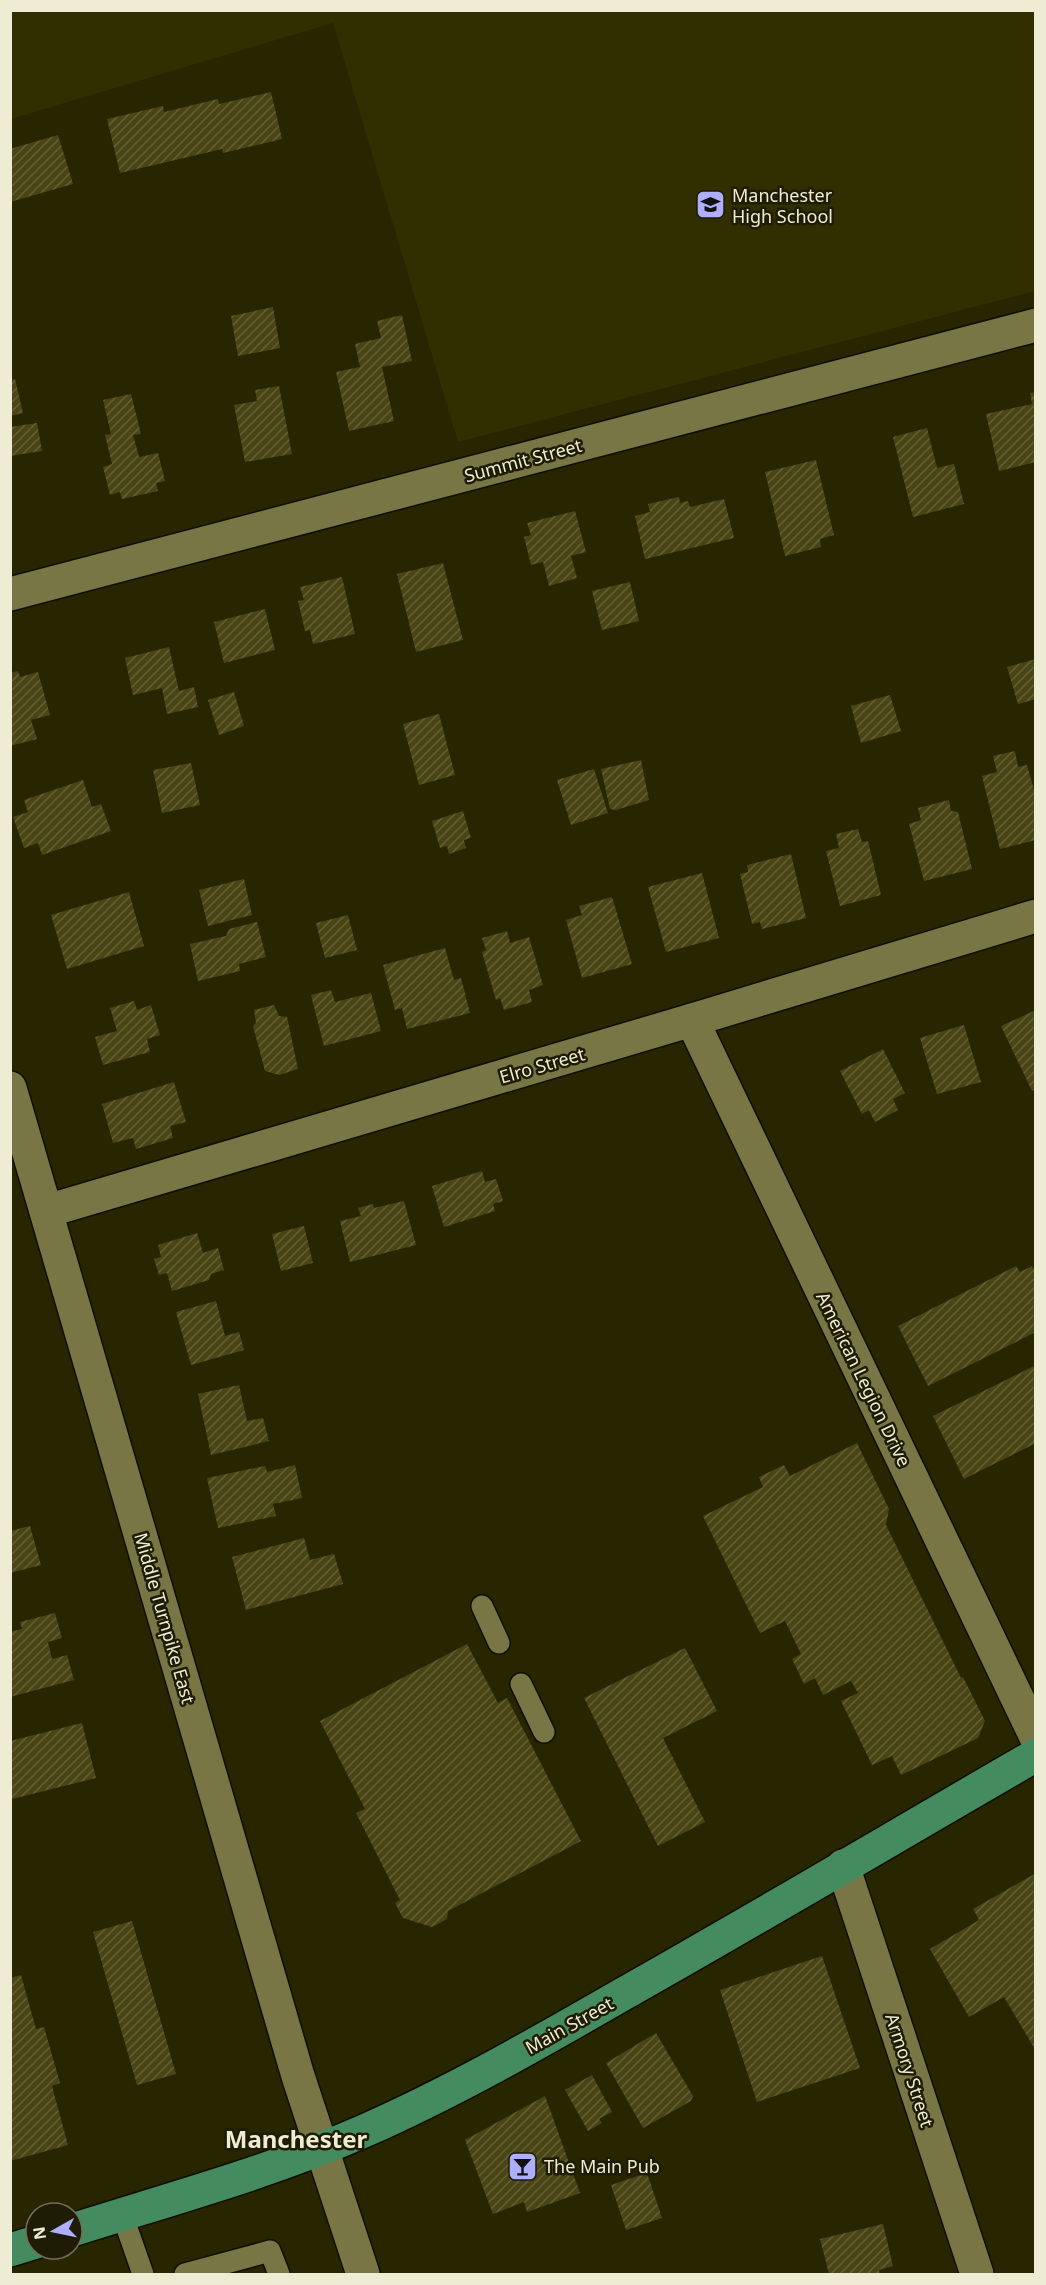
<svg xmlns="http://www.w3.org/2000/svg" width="1046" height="2285" font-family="'Noto Sans',sans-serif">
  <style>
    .built { fill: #312e00 }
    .building { fill: url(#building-hatch) }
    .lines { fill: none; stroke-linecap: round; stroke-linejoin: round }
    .lane-casing { stroke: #100e00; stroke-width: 24 }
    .street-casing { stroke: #100e00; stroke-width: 36 }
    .secondary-casing { stroke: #100e00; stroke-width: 36 }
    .primary-casing { stroke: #100e00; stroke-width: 36 }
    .lane { stroke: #797646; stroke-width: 21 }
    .street { stroke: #797646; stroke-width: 33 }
    .secondary { stroke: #797646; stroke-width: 33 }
    .primary { stroke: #458b60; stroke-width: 33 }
    .labels { text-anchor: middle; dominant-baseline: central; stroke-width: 5; stroke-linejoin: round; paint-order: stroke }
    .poi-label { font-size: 18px; fill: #eeedd3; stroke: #1e1c04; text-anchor: start }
    .street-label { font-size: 18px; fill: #eeedd3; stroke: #1e1c04 }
    .district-label { font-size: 24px; font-weight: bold; fill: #eeedd3; stroke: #1e1c04 }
  </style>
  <defs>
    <pattern id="building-hatch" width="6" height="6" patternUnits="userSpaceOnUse" patternTransform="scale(1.5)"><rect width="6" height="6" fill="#494514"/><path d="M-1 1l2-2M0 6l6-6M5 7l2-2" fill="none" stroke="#646035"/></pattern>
  </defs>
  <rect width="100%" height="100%" fill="#282501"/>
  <polygon class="built" points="11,10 1035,11 1035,291 458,442 333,23 11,119"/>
  <g class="building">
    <polygon points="271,92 282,139 223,153 222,149 120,173 107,119 163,106 164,112 218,99 219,104"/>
    <polygon points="58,135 73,184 10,202 10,149"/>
    <polygon points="273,307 280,348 238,356 231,316"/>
    <polygon points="402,315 412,361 382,367 394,421 349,431 336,372 360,367 355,344 381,338 377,321"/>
    <polygon points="15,379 23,413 10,416 10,380"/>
    <polygon points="279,386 292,454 245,462 234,405 257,401 255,390"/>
    <polygon points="1036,392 1036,462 999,471 986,414 1032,404 1030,393"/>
    <polygon points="131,394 141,434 133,435 139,457 158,453 165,481 156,483 158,491 122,499 120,492 110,495 103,467 112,464 105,435 111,434 103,400"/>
    <polygon points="37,423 42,451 10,456 10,427"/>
    <polygon points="927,428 937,468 954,464 964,504 913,517 893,437"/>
    <polygon points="816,460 834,535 820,539 821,547 785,556 765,472"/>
    <polygon points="679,497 680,503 688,501 690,507 724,499 734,538 645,559 635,516 650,512 648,504"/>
    <polygon points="575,511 586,552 571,556 577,578 549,586 543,562 531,565 524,537 531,535 527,523"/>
    <polygon points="443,563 463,640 416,652 397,574"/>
    <polygon points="342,577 355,634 313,644 310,630 305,631 298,601 304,600 300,587"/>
    <polygon points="630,582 639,621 602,630 592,591"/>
    <polygon points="265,609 275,650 224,663 214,622"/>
    <polygon points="169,647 179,691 194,687 198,707 167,714 162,688 133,695 125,658"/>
    <polygon points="1036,659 1036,699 1018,704 1007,667"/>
    <polygon points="18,671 20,677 38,672 50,715 31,720 37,739 10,746 10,673"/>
    <polygon points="234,692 244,726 219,735 208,700"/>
    <polygon points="890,695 901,731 861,743 851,706"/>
    <polygon points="439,714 455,775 419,785 403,724"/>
    <polygon points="1015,751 1018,767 1027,765 1036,797 1036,840 1000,849 982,776 997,772 993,756"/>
    <polygon points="641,760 649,800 616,810 610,809 601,769"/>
    <polygon points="191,763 200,805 162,813 153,770"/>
    <polygon points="594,769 608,813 571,825 557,780"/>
    <polygon points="83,780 92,807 101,804 111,831 42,855 38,843 24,848 13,817 28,812 24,800"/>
    <polygon points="949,800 951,811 958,812 972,869 924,881 909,824 921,820 918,808"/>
    <polygon points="463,811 471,838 464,840 466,848 449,854 447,846 440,848 432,821"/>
    <polygon points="858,829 862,842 868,841 881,895 840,906 826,851 839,848 836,834"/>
    <polygon points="791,854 806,918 762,929 760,922 752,924 740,874 748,872 747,865"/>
    <polygon points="702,873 719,938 666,952 648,887"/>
    <polygon points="244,879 252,915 208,926 199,890"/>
    <polygon points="129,892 144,946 67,969 51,915"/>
    <polygon points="612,897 632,964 582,978 566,920 582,915 579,906"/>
    <polygon points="348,915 357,950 325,958 316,923"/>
    <polygon points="257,922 266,957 239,964 240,971 198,981 190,944 226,936 229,929"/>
    <polygon points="507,931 510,943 529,937 543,985 529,990 532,1002 504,1010 500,998 496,1000 482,952 486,950 482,938"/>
    <polygon points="445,948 454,980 461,978 470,1013 407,1029 402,1008 395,1010 383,965"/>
    <polygon points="331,990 335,1002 371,993 381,1031 324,1046 311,995"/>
    <polygon points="134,1001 137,1010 151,1005 160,1035 147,1039 150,1052 103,1065 95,1037 117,1031 110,1008"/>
    <polygon points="274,1005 279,1016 287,1017 298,1069 279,1075 265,1071 253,1026 256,1023 254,1010"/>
    <polygon points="1036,1010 1036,1089 1032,1091 1001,1026"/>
    <polygon points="964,1025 981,1082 937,1094 920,1038"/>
    <polygon points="883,1049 905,1093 893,1099 898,1110 875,1122 869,1110 862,1114 840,1071"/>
    <polygon points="174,1082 186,1122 170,1126 173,1138 136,1149 133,1138 113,1143 102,1104"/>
    <polygon points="482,1171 485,1182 496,1179 503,1201 493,1204 495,1211 444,1227 432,1186"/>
    <polygon points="404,1201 416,1245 350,1262 340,1221 361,1216 358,1208 373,1204 374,1208"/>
    <polygon points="304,1226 313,1263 281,1271 272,1234"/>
    <polygon points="197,1233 203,1253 218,1248 224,1270 211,1274 209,1280 172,1291 167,1273 159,1275 154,1259 161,1257 158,1245"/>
    <polygon points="1016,1266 1020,1272 1032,1266 1036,1273 1036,1332 928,1386 898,1326"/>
    <polygon points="216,1301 225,1336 239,1332 244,1350 191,1365 176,1312"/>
    <polygon points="1036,1365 1036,1443 964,1479 933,1416"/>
    <polygon points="239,1385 247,1421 263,1418 269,1441 211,1455 198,1394"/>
    <polygon points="857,1443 889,1509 886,1525 961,1678 963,1677 985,1721 978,1738 901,1775 892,1756 872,1765 841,1701 858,1693 851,1681 823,1695 815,1678 804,1684 792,1659 801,1654 785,1621 760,1633 703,1516 763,1487 759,1477 784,1465 790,1476"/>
    <polygon points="295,1465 302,1498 273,1504 276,1516 218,1528 207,1478 265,1466 267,1472"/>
    <polygon points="30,1526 41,1565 10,1573 10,1531"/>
    <polygon points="304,1538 310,1560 334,1554 343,1584 246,1610 232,1557"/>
    <polygon points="55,1613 62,1638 48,1642 52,1659 67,1655 74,1680 10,1697 10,1632 22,1629 20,1622"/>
    <polygon points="467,1644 498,1703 507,1698 581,1841 448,1911 447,1919 432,1927 403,1918 395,1903 400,1900 356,1813 365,1809 320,1721"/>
    <polygon points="685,1648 717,1711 663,1738 705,1822 658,1846 584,1698"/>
    <polygon points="82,1723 96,1778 12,1799 10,1741"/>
    <polygon points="1036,1873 1036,2051 1004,1997 969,2017 930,1949 979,1920 973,1909"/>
    <polygon points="132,1921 176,2074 137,2085 93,1932"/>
    <polygon points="822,1956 860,2068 757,2102 720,1990"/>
    <polygon points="21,1975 36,2029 44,2027 60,2083 52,2086 68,2145 10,2161 10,1978"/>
    <polygon points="656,2033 693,2096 691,2101 643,2128 606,2063"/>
    <polygon points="592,2075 612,2112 599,2119 602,2123 588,2131 565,2090"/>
    <polygon points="545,2096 580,2193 527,2212 524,2202 493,2214 465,2140"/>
    <polygon points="647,2173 662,2218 626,2230 611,2185"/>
    <polygon points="883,2224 893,2266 879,2270 880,2274 829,2274 820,2239"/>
  </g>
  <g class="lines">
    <defs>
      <g id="lane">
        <polyline points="482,1606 499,1643"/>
        <polyline points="521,1684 544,1732"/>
        <polyline points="122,2214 143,2274"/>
        <polyline points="185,2274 270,2251 279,2274"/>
      </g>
      <g id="street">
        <polyline points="692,1020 1036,1737"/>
        <polyline points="47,1211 692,1020 1036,916"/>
        <polyline points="843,1866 977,2274"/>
      </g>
      <g id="secondary">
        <polyline points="10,594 1036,325"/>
        <polyline points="10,1088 298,2076 363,2274"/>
      </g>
      <g id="primary">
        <path d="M 72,2230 C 170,2199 270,2172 364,2131 C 457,2090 545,2039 632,1989 C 768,1912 901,1833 1036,1755"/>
        <polyline points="10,2250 36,2242"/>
      </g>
    </defs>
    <use href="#lane" class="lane-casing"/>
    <use href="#street" class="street-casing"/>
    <use href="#secondary" class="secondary-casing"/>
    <use href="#primary" class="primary-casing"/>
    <use href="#lane" class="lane"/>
    <use href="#street" class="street"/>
    <use href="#secondary" class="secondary"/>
    <use href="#primary" class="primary"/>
  </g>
  <defs>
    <symbol id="school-square" viewBox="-11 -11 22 22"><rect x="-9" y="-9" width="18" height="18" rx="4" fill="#afaefa" stroke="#1e1c04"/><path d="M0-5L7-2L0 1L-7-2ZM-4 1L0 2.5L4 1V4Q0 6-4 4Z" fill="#111"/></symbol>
    <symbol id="bar-square" viewBox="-11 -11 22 22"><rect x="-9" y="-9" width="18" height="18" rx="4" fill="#afaefa" stroke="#1e1c04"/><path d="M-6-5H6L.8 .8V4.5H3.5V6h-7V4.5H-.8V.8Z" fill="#111"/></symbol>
  </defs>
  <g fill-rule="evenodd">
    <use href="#school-square" x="694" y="188" width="33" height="33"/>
    <use href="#bar-square" x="506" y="2150" width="33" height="33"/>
  </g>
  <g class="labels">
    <g class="poi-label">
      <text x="732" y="195">Manchester<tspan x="732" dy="21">High School</tspan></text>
      <text x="544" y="2166">The Main Pub</text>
    </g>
    <g class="street-label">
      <text transform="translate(523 460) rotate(-15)">Summit Street</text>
      <text transform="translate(542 1065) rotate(-16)">Elro Street</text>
      <text transform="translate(864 1379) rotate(64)">American Legion Drive</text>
      <text transform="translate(165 1618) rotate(74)">Middle Turnpike East</text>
      <text transform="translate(569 2025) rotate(-29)">Main Street</text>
      <text transform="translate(910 2070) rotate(72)">Armory Street</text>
    </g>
    <g class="district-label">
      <text x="296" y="2138">Manchester</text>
    </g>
  </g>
  <rect width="1046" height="2285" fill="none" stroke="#eeedd3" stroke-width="24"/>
  <g transform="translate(54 2231) rotate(261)"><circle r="28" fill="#1e1c04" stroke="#717057" stroke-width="1.5"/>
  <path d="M0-4.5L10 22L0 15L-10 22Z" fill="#afaefa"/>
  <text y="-9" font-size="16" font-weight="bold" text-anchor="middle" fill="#eeedd3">N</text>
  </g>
</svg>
